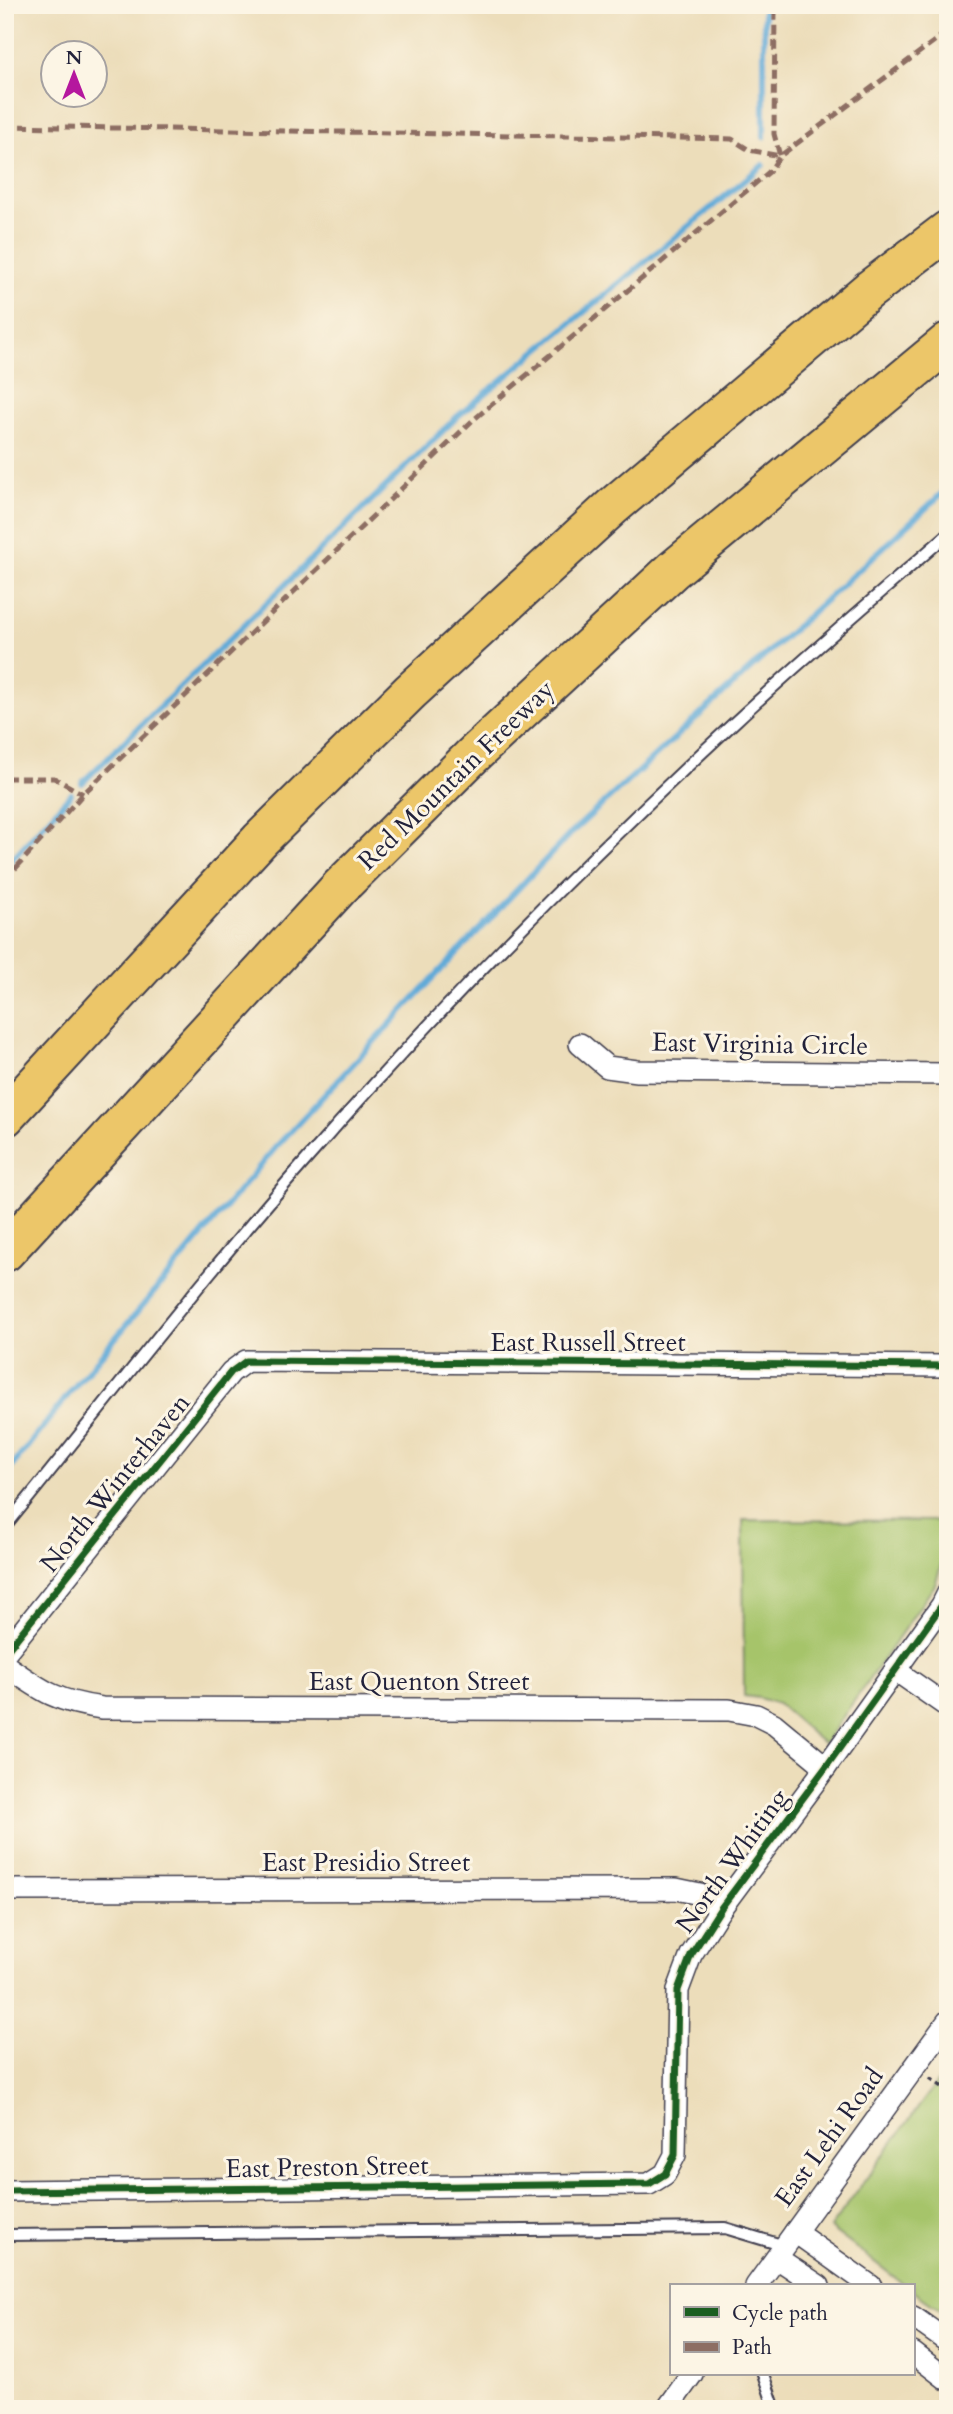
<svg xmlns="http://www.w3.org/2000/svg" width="953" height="2414" font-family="Cardo,serif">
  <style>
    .green { fill: #a6c46b; stroke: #647353; stroke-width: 2 }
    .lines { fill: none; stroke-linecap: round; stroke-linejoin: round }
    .stream { stroke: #61aad8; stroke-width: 6 }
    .service-casing { stroke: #403e4e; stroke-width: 14 }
    .minor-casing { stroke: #403e4e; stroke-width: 24 }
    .motorway-casing { stroke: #403e4e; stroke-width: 42 }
    .path { stroke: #403e4e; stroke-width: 3.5; stroke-dasharray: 5 5; stroke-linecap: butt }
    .service { stroke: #fff; stroke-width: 10 }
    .minor { stroke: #fff; stroke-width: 21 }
    .motorway { stroke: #ecc669; stroke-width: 38 }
    .quiet { stroke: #8d6e63; stroke-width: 5; stroke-dasharray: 10 5; stroke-linecap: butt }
    .cycleway-casing { stroke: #fcf5e5; stroke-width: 11 }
    .cycleway { stroke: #1b5e20; stroke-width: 7 }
    .labels { text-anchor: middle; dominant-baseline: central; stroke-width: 6; stroke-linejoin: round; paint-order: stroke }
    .street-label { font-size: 26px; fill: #22223b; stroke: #fcf5e5 }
  </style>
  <rect width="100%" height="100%" fill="#fcf5e5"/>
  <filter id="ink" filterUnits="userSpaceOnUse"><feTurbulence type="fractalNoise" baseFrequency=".0143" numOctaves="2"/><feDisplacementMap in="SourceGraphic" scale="14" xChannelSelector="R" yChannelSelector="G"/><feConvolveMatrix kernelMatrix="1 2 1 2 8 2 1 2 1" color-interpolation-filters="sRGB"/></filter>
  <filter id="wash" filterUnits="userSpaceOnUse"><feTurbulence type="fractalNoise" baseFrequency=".00686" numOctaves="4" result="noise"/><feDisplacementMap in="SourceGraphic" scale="28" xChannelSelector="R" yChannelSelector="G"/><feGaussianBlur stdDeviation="1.57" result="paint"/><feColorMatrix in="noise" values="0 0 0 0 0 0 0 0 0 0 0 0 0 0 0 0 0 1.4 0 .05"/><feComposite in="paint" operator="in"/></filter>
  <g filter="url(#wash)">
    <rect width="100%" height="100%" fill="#ecddba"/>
    <g class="green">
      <polygon points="743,1520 948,1521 948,1543 935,1585 824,1744 778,1704 759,1698 744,1696"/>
      <polygon points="948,2067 948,2316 913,2291 913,2286 906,2286 830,2228"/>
    </g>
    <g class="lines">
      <g class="stream">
        <polyline points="764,137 764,5"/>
        <polyline points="82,783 458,416 763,165"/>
        <polyline points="5,867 71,794"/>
        <polyline points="5,1475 76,1385 276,1147 405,1008 571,833 948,488"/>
      </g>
    </g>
  </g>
  <g filter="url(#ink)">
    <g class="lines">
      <defs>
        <g id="service">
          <path d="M 5,1527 C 105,1404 202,1278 307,1159 C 441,1006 587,859 736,721 C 805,657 877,596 948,534"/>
          <polyline points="5,2235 725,2228 785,2246"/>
          <polyline points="763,2374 775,2409"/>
        </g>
        <g id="minor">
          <polyline points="580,1044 607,1067 637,1071 948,1074"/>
          <polyline points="5,1653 231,1372 246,1361 948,1366"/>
          <path d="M 5,1665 C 42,1691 57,1702 102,1708 L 729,1710 L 756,1715 L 774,1724 L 826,1767"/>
          <polyline points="895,1670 948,1707"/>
          <polyline points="5,1890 676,1889 700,1894 721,1908"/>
          <polyline points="5,2191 649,2184 665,2174 675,2155 678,1990 691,1955 721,1908 826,1767 942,1605 948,1593"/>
          <polyline points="795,2232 871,2286"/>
          <polyline points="777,2258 819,2286"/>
          <polyline points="756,2286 948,2021"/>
          <polyline points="913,2317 948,2342"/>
          <polyline points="913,2353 948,2380"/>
          <polyline points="667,2409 692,2374"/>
        </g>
        <g id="motorway">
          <polyline points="5,1117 260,840 410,692 612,507 869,290 948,230"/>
          <polyline points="5,1252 340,887 471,757 673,570 948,342"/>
        </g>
      </defs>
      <use href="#service" class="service-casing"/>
      <use href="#minor" class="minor-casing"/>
      <use href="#motorway" class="motorway-casing"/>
      <polyline class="path" points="930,2078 948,2091"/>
      <use href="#service" class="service"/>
      <use href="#minor" class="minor"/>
      <use href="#motorway" class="motorway"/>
      <g class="quiet">
        <polyline points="5,126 732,139 749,150 780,156 774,134 775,5"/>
        <polyline points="5,778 54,778 83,794"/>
        <polyline points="5,880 83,794 472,421 769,172 780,156 948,31"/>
      </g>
      <defs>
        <g id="cycleway">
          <polyline points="5,1653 231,1372 246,1361 948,1366"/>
          <polyline points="5,2191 649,2184 665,2174 675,2155 678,1990 691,1955 721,1908 826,1767 942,1605 948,1593"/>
        </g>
      </defs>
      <use href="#cycleway" class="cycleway-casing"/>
      <use href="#cycleway" class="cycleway"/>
    </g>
  </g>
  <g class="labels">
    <g class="street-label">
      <text transform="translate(456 775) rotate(-44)">Red Mountain Freeway</text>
      <text transform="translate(760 1044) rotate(1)">East Virginia Circle</text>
      <text x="588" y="1342">East Russell Street</text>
      <text transform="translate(115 1483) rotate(-51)">North Winterhaven</text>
      <text x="419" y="1681">East Quenton Street</text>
      <text transform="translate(732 1861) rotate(-54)">North Whiting</text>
      <text x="366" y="1862">East Presidio Street</text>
      <text transform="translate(829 2137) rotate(-54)">East Lehi Road</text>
      <text transform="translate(327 2167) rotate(-1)">East Preston Street</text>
    </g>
  </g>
  <rect width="953" height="2414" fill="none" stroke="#fcf5e5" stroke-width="28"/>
  <rect x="670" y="2284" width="245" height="91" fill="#fcf5e5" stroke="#a5a1a1" stroke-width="2"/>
  <rect x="684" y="2307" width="35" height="10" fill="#1b5e20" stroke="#a5a1a1" stroke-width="2"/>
  <text x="732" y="2320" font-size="21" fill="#22223b">Cycle path</text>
  <rect x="684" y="2342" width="35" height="10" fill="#8d6e63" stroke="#a5a1a1" stroke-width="2"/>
  <text x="732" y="2354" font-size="21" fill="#22223b">Path</text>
  <g transform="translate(74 74)"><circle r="33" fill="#fcf5e5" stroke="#a5a1a1" stroke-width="2"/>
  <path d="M0-5L12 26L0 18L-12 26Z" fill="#b5179e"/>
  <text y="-10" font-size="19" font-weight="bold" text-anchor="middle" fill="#22223b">N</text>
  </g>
</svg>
